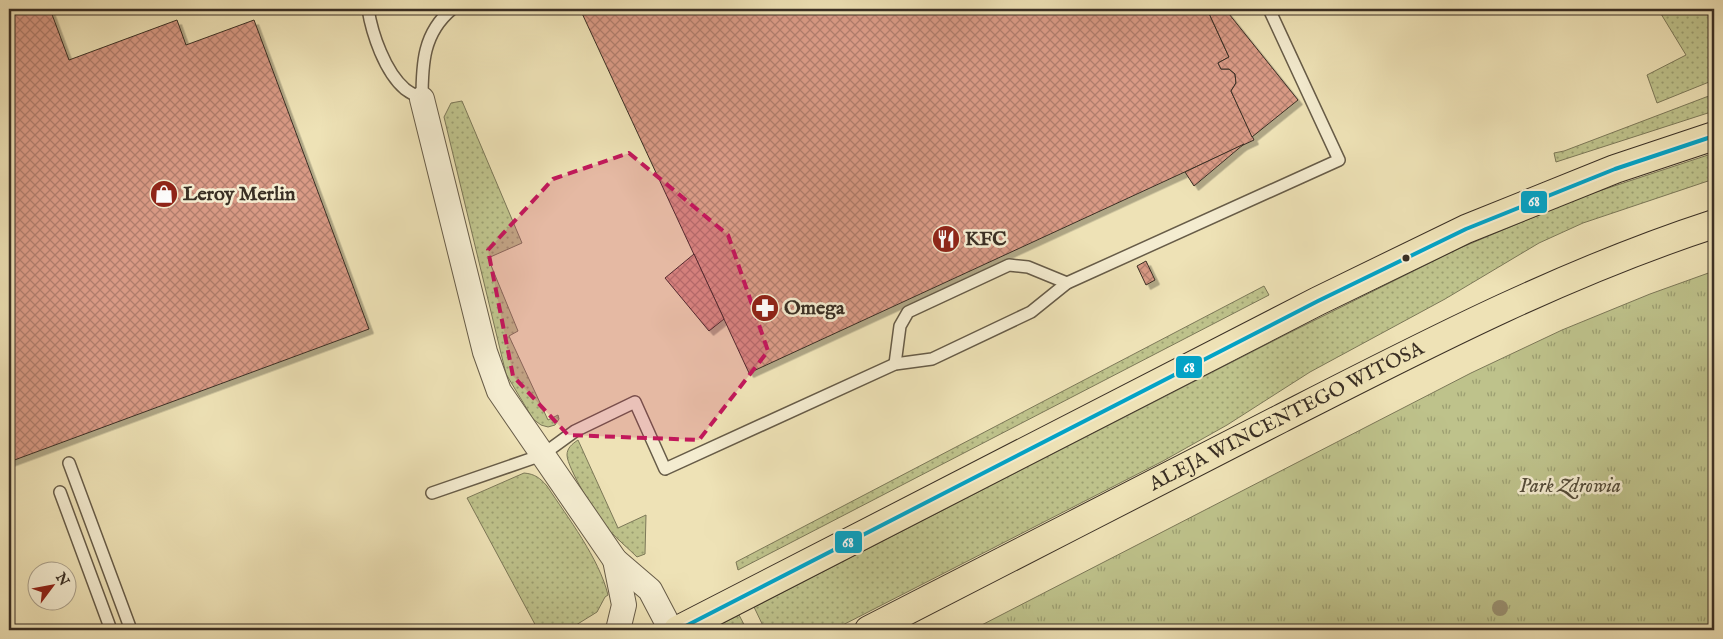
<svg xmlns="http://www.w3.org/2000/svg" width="1723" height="639" font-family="'IM FELL English',serif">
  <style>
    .grass { fill: url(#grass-dots); stroke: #7c7858 }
    .park { fill: url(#park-tufts); stroke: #7c7858 }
    .building { fill: url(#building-cross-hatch); stroke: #3a2f24; filter: url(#shadow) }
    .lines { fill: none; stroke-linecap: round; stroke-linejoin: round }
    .service-casing { stroke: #675c48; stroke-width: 14 }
    .minor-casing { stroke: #675c48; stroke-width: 26 }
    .primary-casing { stroke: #3a2f24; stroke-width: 30 }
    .service { stroke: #f4ecd0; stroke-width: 11 }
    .minor { stroke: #f4ecd0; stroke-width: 24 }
    .primary { stroke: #eee2b6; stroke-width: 28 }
    .bus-1-casing { stroke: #f4ecd0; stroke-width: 8 }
    .bus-1 { stroke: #03a3c6; stroke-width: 4 }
    .tree { fill: #999071 }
    .marked { fill: #c2185b; fill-opacity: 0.2; stroke: #c2185b; stroke-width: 4; stroke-dasharray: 10 6; stroke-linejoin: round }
    .bus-dot { fill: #3a2f24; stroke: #f4ecd0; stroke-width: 2 }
    .labels { text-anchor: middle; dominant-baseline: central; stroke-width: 5; stroke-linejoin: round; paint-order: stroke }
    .poi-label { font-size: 20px; font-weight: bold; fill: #3a2f24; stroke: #f4ecd0; text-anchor: start }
    .street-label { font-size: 20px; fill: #3a2f24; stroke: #f4ecd0 }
    .park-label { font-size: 20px; font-style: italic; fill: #544c39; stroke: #f4ecd0 }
    .line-badge { stroke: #f4ecd0; stroke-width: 2 }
    .badge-label { font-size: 14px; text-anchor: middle; font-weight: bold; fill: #fff }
  </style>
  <defs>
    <pattern id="grass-dots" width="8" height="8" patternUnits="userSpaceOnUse" patternTransform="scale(1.25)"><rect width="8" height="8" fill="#bec28b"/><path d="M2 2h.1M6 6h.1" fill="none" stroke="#9b9e71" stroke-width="1.8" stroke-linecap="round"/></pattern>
    <pattern id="park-tufts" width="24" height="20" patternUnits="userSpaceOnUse" patternTransform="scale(1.25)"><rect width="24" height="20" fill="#bec28b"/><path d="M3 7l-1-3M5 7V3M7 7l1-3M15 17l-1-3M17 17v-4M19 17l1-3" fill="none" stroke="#9b9e71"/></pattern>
    <pattern id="building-cross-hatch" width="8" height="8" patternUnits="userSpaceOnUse" patternTransform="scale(1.25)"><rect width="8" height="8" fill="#d99a85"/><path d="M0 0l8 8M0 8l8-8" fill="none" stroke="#b17e6d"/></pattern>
    <filter id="shadow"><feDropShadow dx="4.5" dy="4.5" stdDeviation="0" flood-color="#0004"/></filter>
  </defs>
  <rect width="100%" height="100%" fill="#eee2b6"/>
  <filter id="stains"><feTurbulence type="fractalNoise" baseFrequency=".004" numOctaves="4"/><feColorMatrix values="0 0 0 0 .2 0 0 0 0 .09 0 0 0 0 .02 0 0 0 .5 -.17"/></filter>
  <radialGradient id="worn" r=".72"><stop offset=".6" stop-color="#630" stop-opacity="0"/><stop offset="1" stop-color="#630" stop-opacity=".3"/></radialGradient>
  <g class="grass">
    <polygon points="1658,9 1714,9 1714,80 1657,103 1647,75 1686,55"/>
    <polygon points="1714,94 1714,111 1556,162 1554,153 1564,151"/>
    <polygon points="462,101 522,243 488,258 518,331 509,336 548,420 558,415 559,419 555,425 548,427 541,425 533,419 506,374 444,117 451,103"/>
    <polygon points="1714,153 1714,179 1583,223 1539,243 1445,299 1310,372 1227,425 1163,461 833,630 765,630 754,607 1285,335 1460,248 1584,196"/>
    <polygon points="1264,286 1269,295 738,570 736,562"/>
    <path d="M 578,440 L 618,528 L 646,515 L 645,554 L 637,557 C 628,548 618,540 609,530 C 599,520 567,468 567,455 C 567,448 572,444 578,440 Z"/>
    <path d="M 524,473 C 535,474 540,478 547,486 C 568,518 599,558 608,595 L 605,597 L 597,612 L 568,630 L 538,630 L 467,498 Z"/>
    <polygon points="739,615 747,630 709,630"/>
  </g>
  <polygon class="park" points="1714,271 1714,630 972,630 1471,373 1562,330 1650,294"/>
  <g class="building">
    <polygon points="9,9 50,9 69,60 177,20 186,45 254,20 369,329 9,462"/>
    <polygon points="580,9 1207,9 1229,57 1218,63 1221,69 1229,69 1235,74 1236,83 1231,91 1254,140 749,373"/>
    <polygon points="1207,9 1225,9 1298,100 1252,137 1231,91 1236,83 1235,74 1229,69 1221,69 1218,63 1229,57"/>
    <polygon points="1244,144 1194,186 1185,172"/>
    <polygon points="694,254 724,319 709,331 665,278"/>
    <polygon points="1146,261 1155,280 1146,285 1137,266"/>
  </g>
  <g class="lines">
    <defs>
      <g id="service">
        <path d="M 368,9 C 372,34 385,72 405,89 C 410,93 417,96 422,99 C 422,64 423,33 452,9"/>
        <polyline points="895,364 900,326 908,312 1009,265 1028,267 1067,283"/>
        <polyline points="69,463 131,630"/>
        <polyline points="60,492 111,630"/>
        <polyline points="432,493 542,455 575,431 635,402 665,469 895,364 932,359 1031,312 1067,283 1339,160 1269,9"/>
      </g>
      <g id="minor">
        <polyline points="422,99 485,352 499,391 615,560 650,590 671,630"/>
        <polyline points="615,560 624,605 618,630"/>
      </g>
      <g id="primary">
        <polyline points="678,630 1318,301 1466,229 1615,169 1714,136"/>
        <path id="s1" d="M 869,630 C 1006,560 1143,489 1280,419 C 1421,347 1563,273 1714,224"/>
      </g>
    </defs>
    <use href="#service" class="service-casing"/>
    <use href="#minor" class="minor-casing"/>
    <use href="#primary" class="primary-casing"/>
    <use href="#service" class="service"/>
    <use href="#minor" class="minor"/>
    <use href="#primary" class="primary"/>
    <defs>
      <polyline id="bus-1" points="678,630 1318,301 1466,229 1615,169 1714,136"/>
    </defs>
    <use href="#bus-1" class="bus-1-casing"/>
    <use href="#bus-1" class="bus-1"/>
  </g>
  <circle class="tree" cx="1500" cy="608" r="8"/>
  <path class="marked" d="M 629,153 L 728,235 L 768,351 L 699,440 L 568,435 L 513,376 L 488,250 L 553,179 Z"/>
  <defs>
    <symbol id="shop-disc" viewBox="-11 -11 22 22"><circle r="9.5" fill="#8f2418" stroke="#f4ecd0"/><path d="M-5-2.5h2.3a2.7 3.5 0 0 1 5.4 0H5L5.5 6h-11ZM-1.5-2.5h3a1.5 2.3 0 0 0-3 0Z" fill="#fff"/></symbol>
    <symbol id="restaurant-disc" viewBox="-11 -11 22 22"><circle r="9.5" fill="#8f2418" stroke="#f4ecd0"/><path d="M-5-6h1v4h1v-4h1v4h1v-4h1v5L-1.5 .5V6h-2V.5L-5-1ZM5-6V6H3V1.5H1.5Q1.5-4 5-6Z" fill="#fff"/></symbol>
    <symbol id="pharmacy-disc" viewBox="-11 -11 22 22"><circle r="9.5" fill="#8f2418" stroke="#f4ecd0"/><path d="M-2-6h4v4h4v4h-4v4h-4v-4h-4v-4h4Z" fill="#fff"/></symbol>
  </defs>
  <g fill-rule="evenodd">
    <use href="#shop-disc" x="148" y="178" width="32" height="32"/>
    <use href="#restaurant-disc" x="930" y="223" width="32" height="32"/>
    <use href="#pharmacy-disc" x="749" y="292" width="32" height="32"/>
  </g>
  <circle class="bus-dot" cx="1406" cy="258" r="4.5"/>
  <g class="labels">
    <g class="poi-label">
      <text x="183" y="194">Leroy Merlin</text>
      <text x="965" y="239">KFC</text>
      <text x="784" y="308">Omega</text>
    </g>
    <g class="street-label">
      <text stroke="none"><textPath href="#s1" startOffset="469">ALEJA WINCENTEGO WITOSA</textPath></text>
    </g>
    <g class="park-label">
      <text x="1570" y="486">Park Zdrowia</text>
    </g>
  </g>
  <g class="line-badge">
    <rect x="1520" y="190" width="28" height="24" rx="5" fill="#03a3c6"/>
    <rect x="1175" y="355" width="28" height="24" rx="5" fill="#03a3c6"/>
    <rect x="834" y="530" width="29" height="24" rx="5" fill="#03a3c6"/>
  </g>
  <g class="badge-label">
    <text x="1534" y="206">68</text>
    <text x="1189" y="372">68</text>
    <text x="848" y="547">68</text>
  </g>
  <rect width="1723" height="639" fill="none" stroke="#eee2b6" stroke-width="30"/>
  <rect x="10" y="10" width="1703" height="619" fill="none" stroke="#3a2f24" stroke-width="2.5"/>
  <rect x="15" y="15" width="1693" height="609" fill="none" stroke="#3a2f24"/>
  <g transform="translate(52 586) rotate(58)"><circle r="24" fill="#f4ecd0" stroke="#aaa08b"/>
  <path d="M0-4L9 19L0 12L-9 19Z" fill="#8f2418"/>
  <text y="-8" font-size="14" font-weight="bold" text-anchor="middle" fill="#3a2f24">N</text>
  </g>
  <rect width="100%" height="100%" filter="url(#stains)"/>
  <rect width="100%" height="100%" fill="url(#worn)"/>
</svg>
